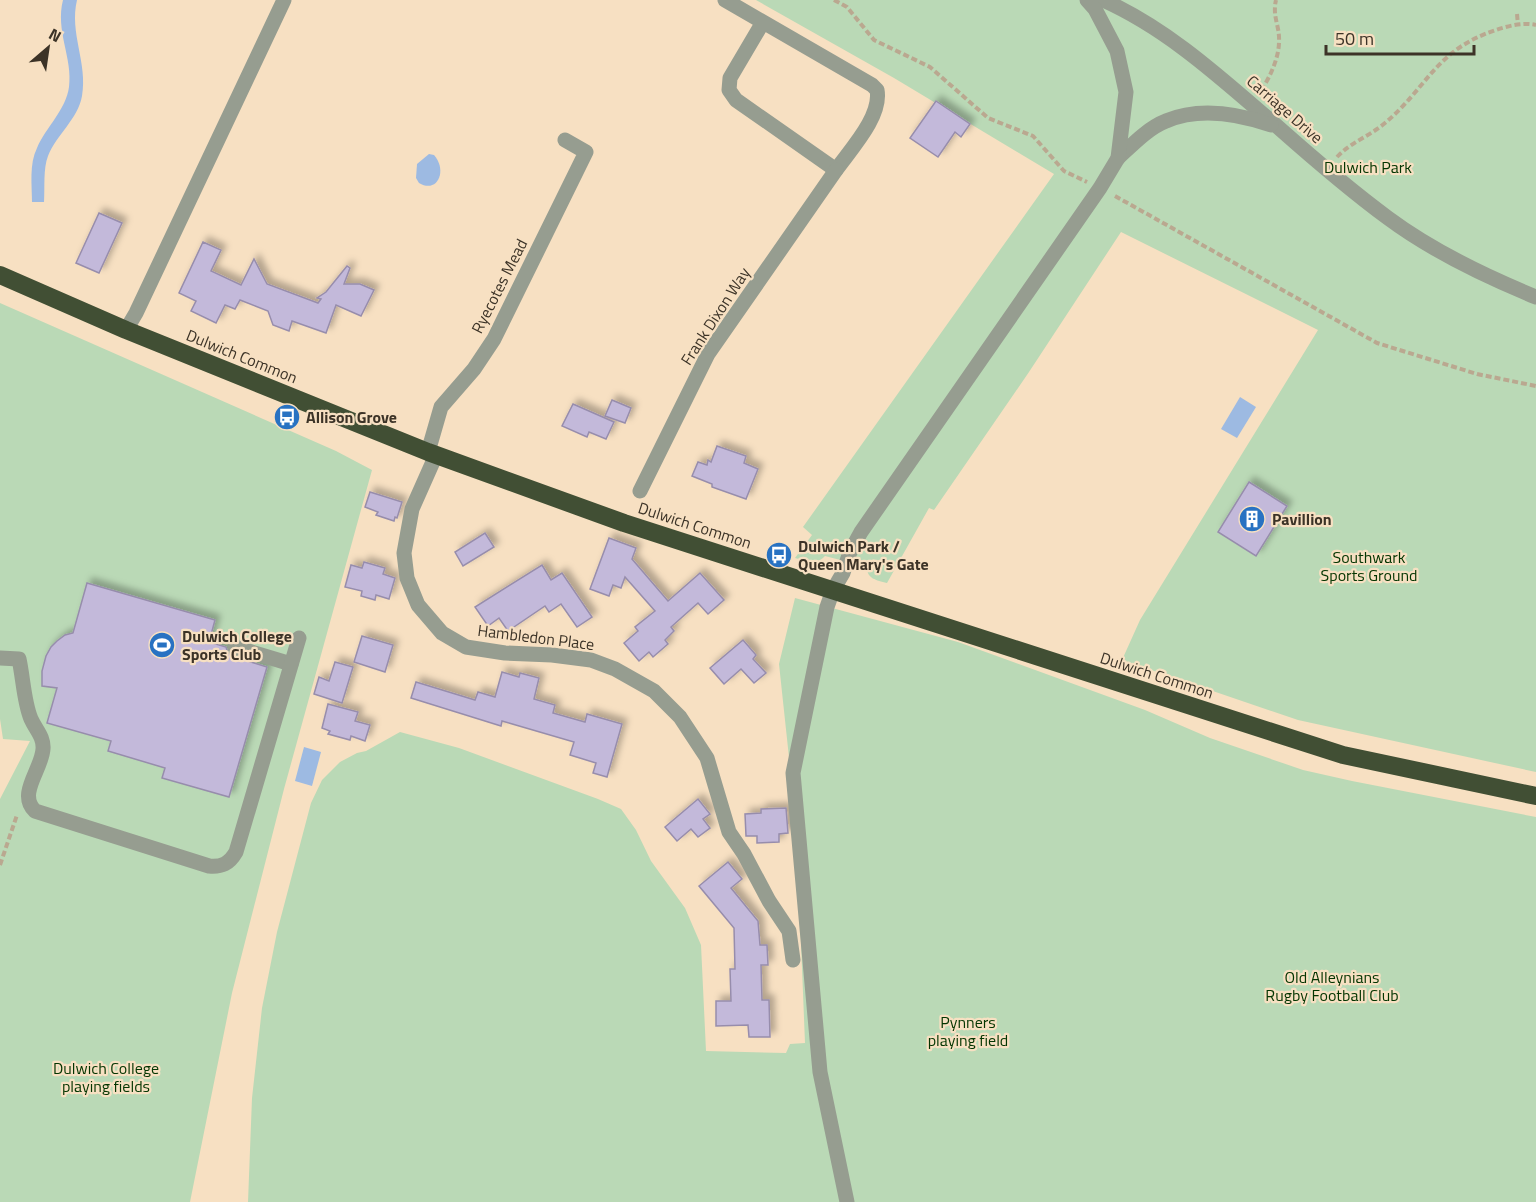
<svg xmlns="http://www.w3.org/2000/svg" width="1536" height="1202" font-family="'Titillium Web',sans-serif">
  <style>
    .green { fill: #bad9b6 }
    .water { fill: #9dbae2 }
    .building { fill: #c3b9da; stroke: #978dac; stroke-width: 1.5; filter: url(#shadow) }
    .lines { fill: none; stroke-linecap: round; stroke-linejoin: round }
    .path { stroke: #baa890; stroke-width: 4; stroke-dasharray: 6 3; stroke-linecap: butt }
    .minor { stroke: #969d90; stroke-width: 15 }
    .highway { stroke: #414f34; stroke-width: 18 }
    .labels { text-anchor: middle; dominant-baseline: central; stroke-width: 4.5; stroke-linejoin: round; paint-order: stroke }
    .street-label { font-size: 16px; fill: #3c3327; stroke: #f7e0c2 }
    .park-label { font-size: 16px; fill: #033501; stroke: #f7e0c2 }
    .poi-label { font-size: 16px; font-weight: bold; fill: #3c3327; stroke: #f7e0c2; text-anchor: start }
  </style>
  <defs>
    <filter id="shadow"><feDropShadow dx="5" dy="-5" stdDeviation="3" flood-color="#0004"/></filter>
  </defs>
  <rect width="100%" height="100%" fill="#f7e0c2"/>
  <g class="green">
    <path d="M 756,0 L 1536,0 L 1536,772 L 1298,720 L 1122,660 L 1140,620 L 1318,330 L 1121,232 L 1029,372 L 934,510 L 929,508 L 887,583 C 876,580 867,579 867,567 L 825,556 C 816,566 807,561 795,558 L 812,535 L 803,527 L 1054,174 L 894,78 Z"/>
    <polygon points="0,303 336,451 372,470 284,789 232,993 190,1202 0,1202 0,799 30,741 3,739 0,719"/>
    <polygon points="795,598 958,642 1145,710 1210,738 1303,770 1352,781 1536,817 1536,1202 248,1202 252,1098 262,1008 277,932 311,803 322,780 340,762 357,753 366,751 400,732 459,748 598,799 621,809 636,830 651,861 685,908 701,945 706,1051 786,1053 790,1044 805,1043 800,918 791,776 779,664"/>
  </g>
  <g class="water">
    <path d="M 63,0 L 77,0 C 69,33 88,63 82,96 C 78,119 57,134 48,156 C 43,169 45,187 44,202 L 32,202 C 32,185 29,164 37,148 C 46,127 66,110 69,87 C 73,58 55,31 63,0 Z"/>
    <path d="M 429,154 L 434,155 C 448,171 437,194 419,183 L 416,178 L 417,164 Z"/>
    <polygon points="1240,397 1256,407 1237,438 1221,429"/>
    <polygon points="304,747 321,752 312,786 295,781"/>
  </g>
  <g class="building">
    <polygon points="936,101 970,124 961,137 955,132 938,157 910,138"/>
    <polygon points="99,213 122,223 99,273 76,263"/>
    <polygon points="203,242 221,250 211,271 241,285 254,259 267,284 318,303 321,299 317,298 326,292 347,266 350,268 344,284 360,284 374,290 361,316 336,305 326,333 292,321 289,331 273,325 268,311 240,300 235,309 225,305 216,323 191,311 196,301 179,293"/>
    <polygon points="612,400 631,408 625,423 605,416"/>
    <polygon points="573,404 614,422 606,439 589,432 587,437 562,426"/>
    <polygon points="717,446 746,456 744,463 758,469 746,499 712,487 712,484 692,476 698,462 707,465 708,460 711,462"/>
    <polygon points="1249,482 1287,506 1256,556 1218,532"/>
    <polygon points="370,492 402,502 397,518 395,517 394,521 376,515 378,512 365,507"/>
    <polygon points="485,533 494,547 463,566 455,552"/>
    <polygon points="609,538 636,548 632,559 668,601 700,573 724,600 708,614 698,603 671,627 674,631 665,640 668,644 653,657 649,652 639,661 624,643 638,631 635,627 655,611 625,577 621,588 613,585 609,596 590,589"/>
    <polygon points="364,562 385,568 383,574 395,578 389,599 376,595 375,600 361,596 362,591 345,587 351,565 362,568"/>
    <polygon points="542,565 551,580 562,573 592,617 577,627 561,604 549,612 545,606 508,631 499,618 488,626 475,607"/>
    <polygon points="87,583 215,620 209,642 226,647 228,653 232,656 267,667 229,797 162,778 165,768 108,751 111,741 47,723 57,688 42,686 42,671 46,656 51,647 57,641 65,635 73,633"/>
    <polygon points="362,636 393,645 385,672 354,662"/>
    <polygon points="743,640 756,655 753,659 766,673 754,683 741,669 724,684 710,668"/>
    <polygon points="335,662 353,667 342,703 314,694 319,677 329,681"/>
    <polygon points="502,672 519,677 520,673 539,678 534,699 555,705 553,713 585,722 587,714 622,724 607,777 593,773 596,763 570,755 574,742 502,721 501,726 411,698 416,682 475,700 478,692 495,697"/>
    <polygon points="328,704 358,712 355,721 370,725 365,741 351,736 350,740 328,734 330,731 322,728"/>
    <polygon points="698,799 710,814 703,819 710,828 698,837 691,829 677,841 665,827"/>
    <polygon points="786,808 788,833 779,834 779,842 757,843 757,836 746,836 745,814 761,813 761,809"/>
    <polygon points="728,862 742,879 731,888 758,921 760,945 767,945 768,965 761,965 762,1000 769,1000 770,1037 749,1037 748,1025 716,1026 716,1001 731,1001 730,969 735,969 734,928 699,886"/>
  </g>
  <g class="lines">
    <g class="path">
      <polyline points="834,0 847,7 874,40 930,67 988,118 1033,136 1064,171 1087,182"/>
      <polyline points="1517,14 1518,25"/>
      <path d="M 1261,90 C 1270,78 1279,57 1279,42 C 1280,26 1272,17 1276,0"/>
      <path d="M 1337,157 C 1351,142 1370,136 1385,123 C 1428,87 1435,50 1496,30 C 1508,26 1523,22 1536,25"/>
      <polyline points="1115,196 1377,343 1477,374 1536,386"/>
      <polyline points="0,865 17,815"/>
    </g>
    <g class="minor">
      <path d="M 725,0 L 872,85 L 877,90 C 882,116 851,149 836,170 L 736,100 L 729,90 L 730,78 L 763,22"/>
      <path d="M 1103,0 C 1170,30 1224,81 1279,128 C 1314,159 1350,190 1388,218 C 1431,250 1487,277 1536,297"/>
      <path d="M 1118,158 C 1132,145 1148,128 1166,121 C 1199,107 1239,114 1271,125"/>
      <polyline points="126,330 136,313 284,0"/>
      <polyline points="428,452 441,407 474,369 494,339 586,152 565,140"/>
      <polyline points="436,455 412,509 404,553 407,578 418,605 442,633 466,647 505,653 552,655 591,660 615,669 654,691 680,717 707,758 729,832 744,854 769,901 789,931 793,960"/>
      <polyline points="640,491 708,354 836,170"/>
      <polyline points="235,647 291,664"/>
      <path d="M 0,658 L 19,659 C 23,677 24,703 31,719 C 36,730 44,737 43,749 C 42,769 17,794 35,811 L 209,866 C 222,867 229,864 236,852 L 299,638"/>
      <polyline points="847,1202 820,1072 793,773 827,607 833,590 843,573 850,552 861,532 1100,188 1118,158 1126,92 1117,51 1095,9 1087,0"/>
    </g>
    <polyline class="highway" points="0,275 126,330 428,452 624,523 1343,755 1536,796"/>
  </g>
  <defs>
    <symbol id="bus-disc" viewBox="-11 -11 22 22"><circle r="9.5" fill="#2872c2" stroke="#f7e0c2"/><path d="M-5-6H5V4H4V6H2V4H-2V6H-4V4H-5ZM-3.5-4V0h7V-4ZM-3.5 1.2v1.5H-2V1.2ZM2 1.2v1.5H3.5V1.2Z" fill="#fff"/></symbol>
    <symbol id="building-disc" viewBox="-11 -11 22 22"><circle r="9.5" fill="#2872c2" stroke="#f7e0c2"/><path d="M-4-6H4V6H1V3H-1V6H-4ZM-2.5-4.3h1.7v1.8h-1.7ZM.8-4.3h1.7v1.8H.8ZM-2.5-1h1.7V.8h-1.7ZM.8-1h1.7V.8H.8Z" fill="#fff"/></symbol>
    <symbol id="stadium-disc" viewBox="-11 -11 22 22"><circle r="9.5" fill="#2872c2" stroke="#f7e0c2"/><path d="M0-5a6.5 5 0 1 0 0 10a6.5 5 0 1 0 0-10ZM-3.5-1.8h7v3.6h-7Z" fill="#fff"/></symbol>
  </defs>
  <g fill-rule="evenodd">
    <use href="#bus-disc" x="272" y="402" width="30" height="30"/>
    <use href="#building-disc" x="1237" y="504" width="30" height="30"/>
    <use href="#bus-disc" x="764" y="540" width="30" height="30"/>
    <use href="#stadium-disc" x="147" y="630" width="30" height="30"/>
  </g>
  <g class="labels">
    <g class="street-label">
      <text transform="translate(1285 109) rotate(41)">Carriage Drive</text>
      <text transform="translate(499 286) rotate(-63)">Ryecotes Mead</text>
      <text transform="translate(715 316) rotate(-57)">Frank Dixon Way</text>
      <text transform="translate(242 356) rotate(22)">Dulwich Common</text>
      <text transform="translate(695 525) rotate(18)">Dulwich Common</text>
      <text transform="translate(536 637) rotate(7)">Hambledon Place</text>
      <text transform="translate(1157 675) rotate(18)">Dulwich Common</text>
    </g>
    <g class="park-label">
      <text x="1368" y="167">Dulwich Park</text>
      <text x="1369" y="557">Southwark<tspan x="1369" dy="18">Sports Ground</tspan></text>
      <text x="1332" y="977">Old Alleynians<tspan x="1332" dy="18">Rugby Football Club</tspan></text>
      <text x="968" y="1022">Pynners<tspan x="968" dy="18">playing field</tspan></text>
      <text x="106" y="1068">Dulwich College<tspan x="106" dy="18">playing fields</tspan></text>
    </g>
    <g class="poi-label">
      <text x="306" y="417">Allison Grove</text>
      <text x="1272" y="519">Pavillion</text>
      <text x="798" y="546">Dulwich Park /<tspan x="798" dy="18">Queen Mary's Gate</tspan></text>
      <text x="182" y="636">Dulwich College<tspan x="182" dy="18">Sports Club</tspan></text>
    </g>
  </g>
  <g transform="translate(48 48) rotate(29)" stroke="#f7e0c2" stroke-width="4.5" paint-order="stroke">
  <path d="M0-4.5L10 22L0 15L-10 22Z" fill="#3c3327"/>
  <text y="-9" font-size="16" font-weight="bold" text-anchor="middle" fill="#3c3327">N</text>
  </g>
  <path d="M1326 45v9h148v-9" fill="none" stroke="#3c3327" stroke-width="3"/>
  <text x="1335" y="45" font-size="18" fill="#3c3327" stroke="#f7e0c2" stroke-width="4.5" paint-order="stroke">50 m</text>
</svg>
